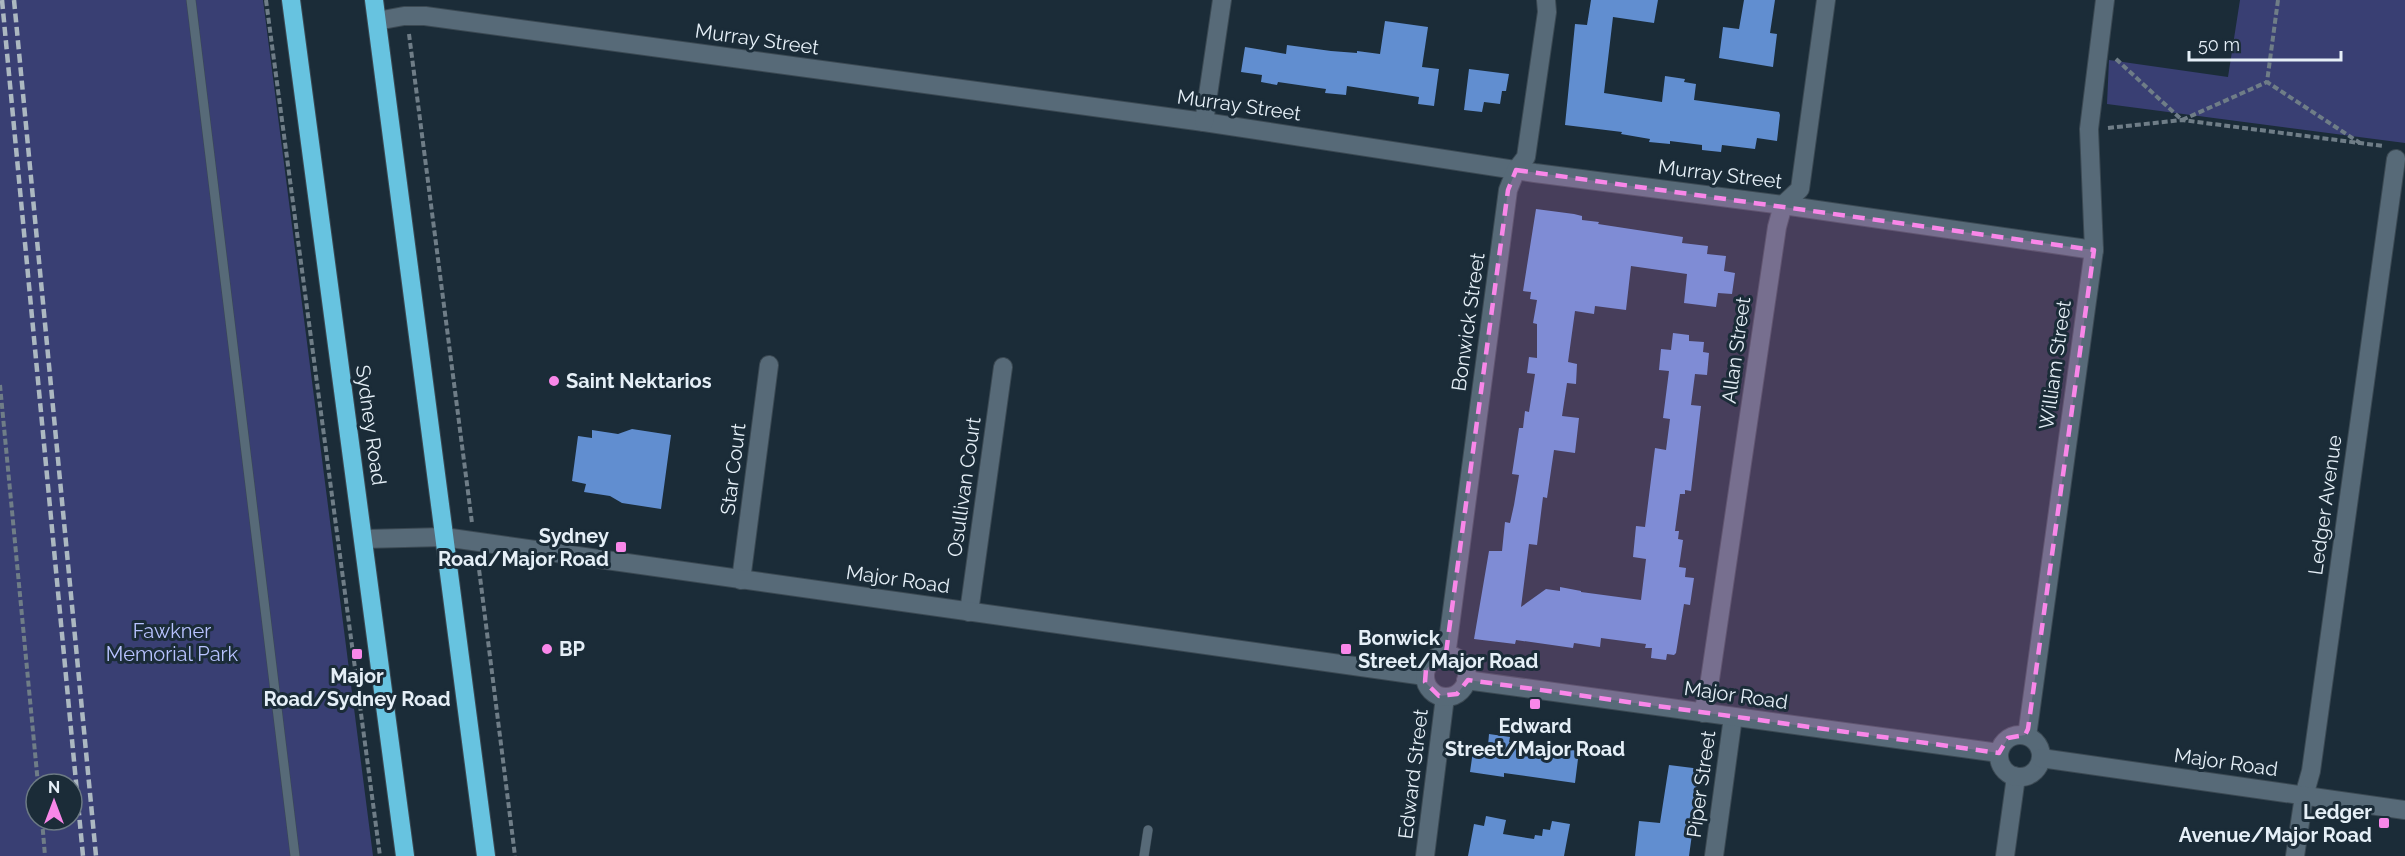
<svg xmlns="http://www.w3.org/2000/svg" width="2405" height="856" font-family="Raleway,sans-serif">
  <style>
    .green { fill: #393f73; fill-rule: evenodd }
    .building { fill: #618ed0 }
    .lines { fill: none; stroke-linecap: round; stroke-linejoin: round }
    .lane-casing { stroke: #3b4953; stroke-width: 10 }
    .street-casing { stroke: #3b4953; stroke-width: 20 }
    .secondary-casing { stroke: #3b4953; stroke-width: 20 }
    .highway-casing { stroke: #3b4953; stroke-width: 20 }
    .path { stroke: #6f7d87; stroke-width: 4; stroke-dasharray: 6 3; stroke-linecap: butt }
    .lane { stroke: #576a78; stroke-width: 9 }
    .street { stroke: #576a78; stroke-width: 18 }
    .secondary { stroke: #576a78; stroke-width: 18 }
    .highway { stroke: #67c3e0; stroke-width: 18 }
    .rail { stroke: #acb8c1; stroke-width: 4.5; stroke-dasharray: 9 4.5; stroke-linecap: butt }
    .marked { fill: #f987e9; fill-opacity: 0.2; stroke: #f987e9; stroke-width: 4.5; stroke-dasharray: 12 8; stroke-linejoin: round }
    .poi-dot { fill: #f987e9; stroke: #1b2c38; stroke-width: 2 }
    .labels { text-anchor: middle; dominant-baseline: central; stroke-width: 6; stroke-linejoin: round; paint-order: stroke }
    .street-label { font-size: 20px; fill: #e5eff7; stroke: #1b2c38 }
    .poi-label { font-size: 20px; font-weight: bold; fill: #e5eff7; stroke: #1b2c38; text-anchor: start }
    .park-label { font-size: 20px; fill: #b8c3ff; stroke: #1b2c38 }
  </style>
  <rect width="100%" height="100%" fill="#1b2c38"/>
  <g class="green">
    <path d="M 0,0 L 263,0 L 373,856 L 0,856 ZM 36,784 L 72,784 L 72,820 L 36,820 Z"/>
    <polygon points="2240,0 2405,0 2405,143 2107,104 2109,60 2228,77"/>
  </g>
  <g class="building">
    <polygon points="1591,0 1658,0 1654,23 1613,17 1604,93 1662,102 1665,76 1685,79 1684,82 1696,84 1694,100 1779,112 1780,115 1777,141 1757,138 1755,149 1722,145 1721,152 1702,150 1702,145 1670,141 1670,144 1649,142 1650,139 1621,134 1622,132 1565,125 1575,24 1587,25"/>
    <polygon points="1744,0 1775,0 1770,33 1777,34 1773,67 1719,58 1723,27 1739,29"/>
    <polygon points="1385,21 1428,27 1422,67 1439,69 1434,106 1418,104 1419,97 1347,86 1346,95 1325,93 1326,89 1278,82 1277,85 1261,82 1262,75 1241,72 1245,47 1286,54 1287,45 1331,51 1357,53 1357,51 1380,54"/>
    <polygon points="1469,69 1509,74 1506,91 1502,91 1500,104 1484,102 1482,112 1464,110"/>
    <polygon points="1536,209 1574,214 1582,216 1582,220 1599,222 1598,224 1683,237 1682,243 1708,246 1707,254 1726,256 1724,271 1735,273 1732,294 1718,293 1716,307 1684,303 1687,274 1631,266 1626,310 1595,306 1594,314 1575,311 1568,362 1577,364 1576,384 1567,383 1562,416 1579,418 1575,453 1554,450 1547,498 1543,497 1537,545 1529,544 1521,607 1546,589 1560,591 1560,587 1581,591 1581,592 1641,600 1646,559 1633,557 1636,526 1645,527 1655,448 1666,450 1670,419 1663,418 1669,371 1659,370 1661,349 1671,350 1673,333 1689,335 1689,341 1704,342 1703,352 1709,353 1707,375 1695,374 1691,405 1701,406 1691,491 1685,490 1685,494 1680,494 1675,531 1679,531 1678,539 1683,540 1679,567 1686,568 1685,577 1694,578 1690,605 1684,604 1676,653 1674,655 1667,654 1666,660 1651,658 1652,648 1645,648 1646,644 1601,638 1600,647 1574,643 1573,648 1516,640 1515,644 1474,639 1489,551 1502,551 1505,522 1510,523 1514,505 1519,475 1512,474 1519,428 1523,428 1525,411 1529,412 1535,374 1527,373 1529,357 1537,358 1537,324 1533,323 1537,300 1530,299 1531,292 1523,291"/>
    <polygon points="632,429 671,435 661,509 622,503 610,496 584,492 586,484 572,481 578,436 592,438 592,430 618,434"/>
    <polygon points="1489,734 1510,737 1509,742 1579,751 1575,783 1504,773 1504,777 1470,772 1474,744 1488,746"/>
    <polygon points="1669,765 1701,769 1689,856 1635,856 1639,821 1660,823"/>
    <polygon points="1486,816 1506,820 1503,834 1534,839 1535,835 1542,836 1543,829 1550,830 1552,821 1570,824 1564,856 1468,856 1474,824 1484,826"/>
  </g>
  <g class="lines">
    <defs>
      <g id="lane">
        <polyline points="191,0 295,856"/>
        <polyline points="1144,856 1148,830"/>
      </g>
      <g id="street">
        <polyline points="377,21 404,16 425,16 1204,122 1535,173 1783,205 2094,250"/>
        <polyline points="1204,122 1222,0"/>
        <polyline points="741,580 769,365"/>
        <polyline points="969,612 1003,367"/>
        <polyline points="1446,656 1508,190 1516,170 1526,157 1547,12 1546,0"/>
        <polyline points="1703,713 1709,686 1777,227 1783,205 1800,189 1826,0"/>
        <polyline points="2025,735 2028,729 2094,250 2089,129 2105,0"/>
        <polyline points="1425,856 1445,697"/>
        <polyline points="1714,856 1733,717"/>
        <polyline points="2005,856 2015,784 2014,776"/>
        <polyline points="2295,856 2304,796 2311,771 2396,159"/>
      </g>
      <g id="secondary">
        <polyline points="364,539 444,537 1425,676"/>
        <circle cx="1446" cy="676" r="21"/>
        <polyline points="1466,680 1999,753"/>
        <circle cx="2020" cy="756" r="21"/>
        <polyline points="2041,758 2405,810"/>
      </g>
      <g id="highway">
        <polyline points="291,0 405,856"/>
        <polyline points="374,0 486,856"/>
      </g>
    </defs>
    <use href="#lane" class="lane-casing"/>
    <use href="#street" class="street-casing"/>
    <use href="#secondary" class="secondary-casing"/>
    <use href="#highway" class="highway-casing"/>
    <g class="path">
      <polyline points="266,0 380,856"/>
      <polyline points="2278,0 2267,82 2360,143"/>
      <polyline points="409,34 472,523"/>
      <polyline points="2116,59 2182,120 2267,82"/>
      <polyline points="2108,128 2182,120 2383,146"/>
      <polyline points="0,385 38,784"/>
      <polyline points="478,561 515,856"/>
      <polyline points="42,820 45,856"/>
    </g>
    <use href="#lane" class="lane"/>
    <use href="#street" class="street"/>
    <use href="#secondary" class="secondary"/>
    <use href="#highway" class="highway"/>
    <g class="rail">
      <polyline points="2,0 83,856"/>
      <polyline points="14,0 96,856"/>
    </g>
  </g>
  <path class="marked" d="M 1516,170 L 2094,250 L 2028,729 L 2025,735 L 2008,738 L 1999,753 L 1468,680 L 1457,694 L 1439,696 L 1425,682 L 1426,669 L 1446,653 L 1508,190 Z"/>
  <g class="poi-dot">
    <circle cx="554" cy="381" r="6"/>
    <rect x="615" y="541" width="12" height="12" rx="3"/>
    <circle cx="547" cy="649" r="6"/>
    <rect x="1340" y="643" width="12" height="12" rx="3"/>
    <rect x="351" y="648" width="12" height="12" rx="3"/>
    <rect x="1529" y="698" width="12" height="12" rx="3"/>
    <rect x="2378" y="817" width="12" height="12" rx="3"/>
  </g>
  <g class="labels">
    <g class="street-label">
      <text transform="translate(757 39) rotate(8)">Murray Street</text>
      <text transform="translate(1239 105) rotate(8)">Murray Street</text>
      <text transform="translate(1720 174) rotate(7)">Murray Street</text>
      <text transform="translate(1468 322) rotate(-82)">Bonwick Street</text>
      <text transform="translate(1736 350) rotate(-82)">Allan Street</text>
      <text transform="translate(2055 365) rotate(-82)">William Street</text>
      <text transform="translate(371 425) rotate(82)">Sydney Road</text>
      <text transform="translate(733 469) rotate(-83)">Star Court</text>
      <text transform="translate(964 487) rotate(-82)">Osullivan Court</text>
      <text transform="translate(2325 505) rotate(-82)">Ledger Avenue</text>
      <text transform="translate(898 579) rotate(8)">Major Road</text>
      <text transform="translate(1736 695) rotate(8)">Major Road</text>
      <text transform="translate(2226 762) rotate(8)">Major Road</text>
      <text transform="translate(1413 774) rotate(-83)">Edward Street</text>
      <text transform="translate(1701 784) rotate(-82)">Piper Street</text>
    </g>
    <g class="poi-label">
      <text x="566" y="381">Saint Nektarios</text>
      <text x="609" y="536" text-anchor="end">Sydney<tspan x="609" dy="23">Road/Major Road</tspan></text>
      <text x="1358" y="638">Bonwick<tspan x="1358" dy="23">Street/Major Road</tspan></text>
      <text x="559" y="649">BP</text>
      <text x="357" y="676" text-anchor="middle">Major<tspan x="357" dy="23">Road/Sydney Road</tspan></text>
      <text x="1535" y="726" text-anchor="middle">Edward<tspan x="1535" dy="23">Street/Major Road</tspan></text>
      <text x="2372" y="812" text-anchor="end">Ledger<tspan x="2372" dy="23">Avenue/Major Road</tspan></text>
    </g>
    <g class="park-label">
      <text x="172" y="631">Fawkner<tspan x="172" dy="23">Memorial Park</tspan></text>
    </g>
  </g>
  <g transform="translate(54 802)"><circle r="28" fill="#1b2c38" stroke="#6c7a84" stroke-width="1.5"/>
  <path d="M0-4.5L10 22L0 15L-10 22Z" fill="#f987e9"/>
  <text y="-9" font-size="16" font-weight="bold" text-anchor="middle" fill="#e5eff7">N</text>
  </g>
  <path d="M2189 51v9h152v-9" fill="none" stroke="#e5eff7" stroke-width="3"/>
  <text x="2198" y="51" font-size="18" fill="#e5eff7" stroke="#1b2c38" stroke-width="4.5" paint-order="stroke">50 m</text>
</svg>
